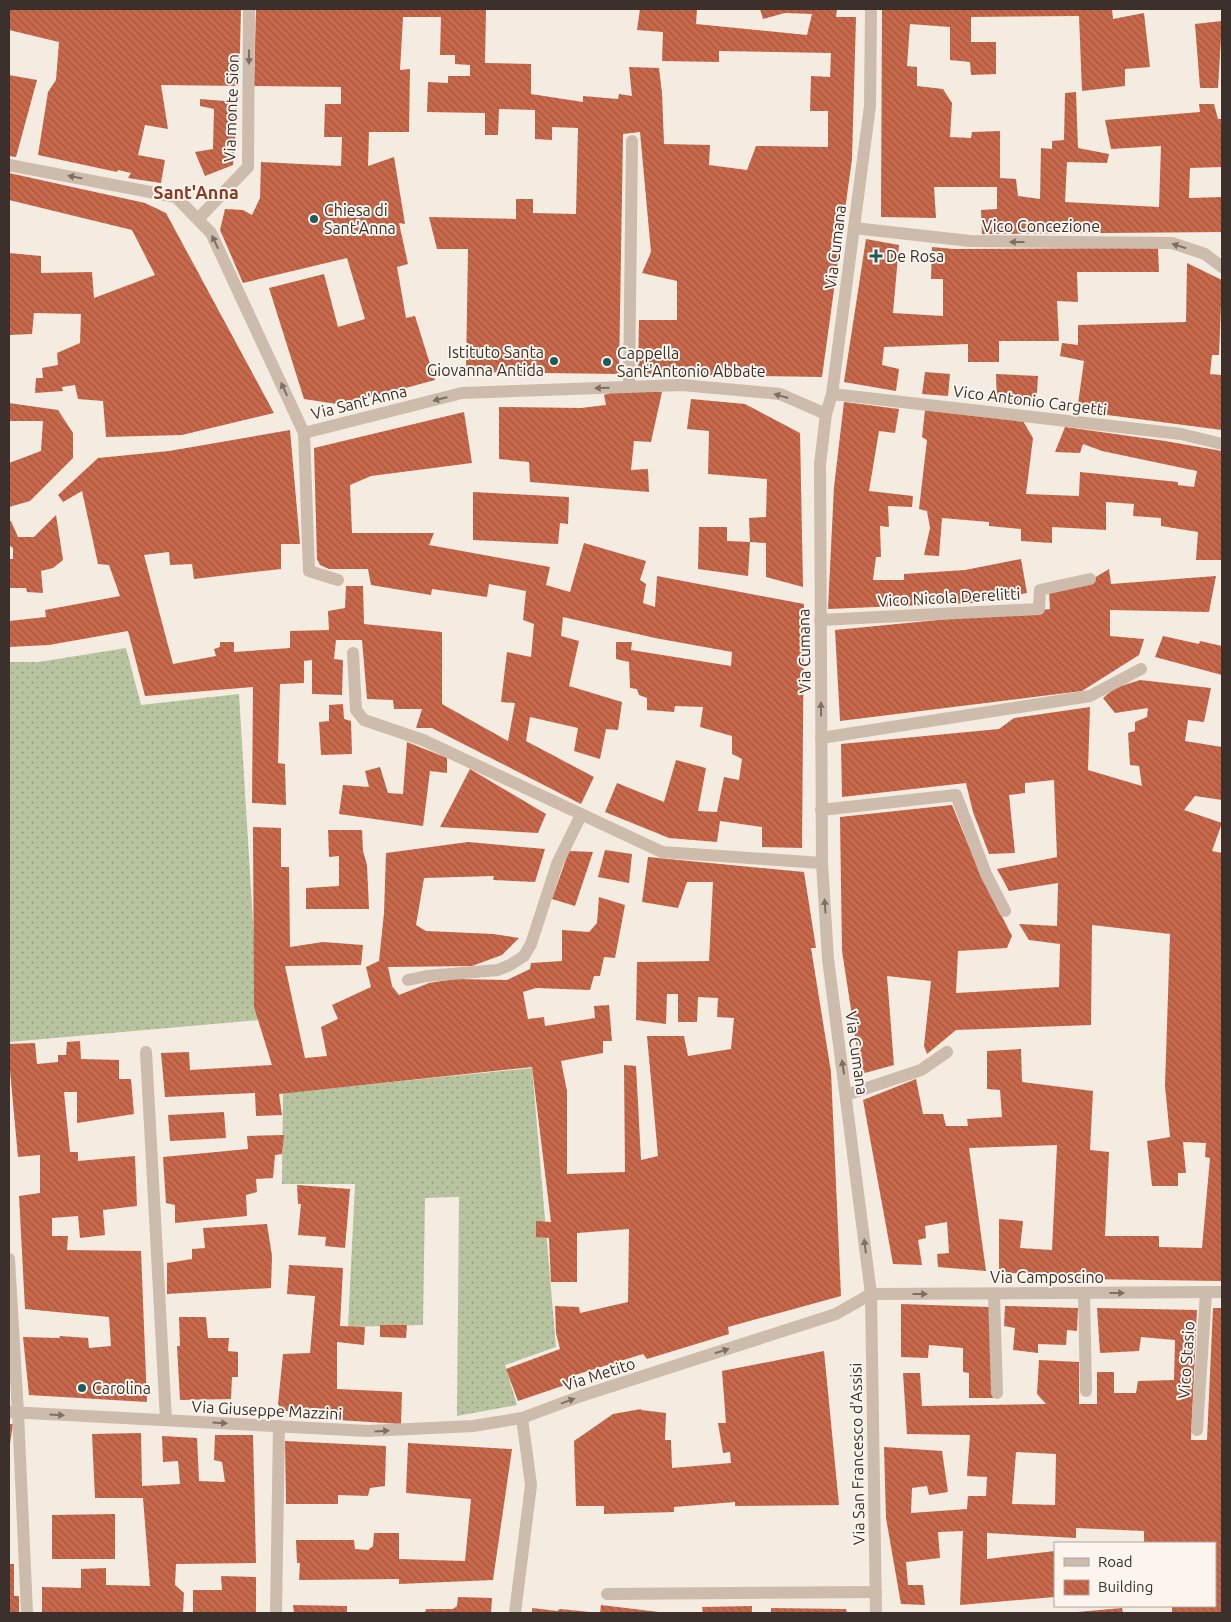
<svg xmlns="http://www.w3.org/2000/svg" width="1231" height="1622" font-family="Ubuntu,sans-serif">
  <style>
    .grass { fill: url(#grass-dots) }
    .building { fill: url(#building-back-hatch); fill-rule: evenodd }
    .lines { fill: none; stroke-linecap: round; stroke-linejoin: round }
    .minor { stroke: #cdbbac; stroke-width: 12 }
    .tertiary { stroke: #cdbbac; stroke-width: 12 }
    .oneway { fill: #7d6f65 }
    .poi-dot { fill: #1f5a5e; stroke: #fbf5ee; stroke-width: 2 }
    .labels { text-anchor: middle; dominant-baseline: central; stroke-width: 4; stroke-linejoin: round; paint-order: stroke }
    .street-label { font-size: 16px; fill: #3b302b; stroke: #fbf5ee }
    .poi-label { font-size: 16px; fill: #3b302b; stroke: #fbf5ee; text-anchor: start }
    .neighbourhood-label { font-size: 18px; font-weight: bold; fill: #8c3b22; stroke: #fbf5ee }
  </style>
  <defs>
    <pattern id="grass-dots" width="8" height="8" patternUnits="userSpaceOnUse" patternTransform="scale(1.25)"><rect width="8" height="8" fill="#b8c4a0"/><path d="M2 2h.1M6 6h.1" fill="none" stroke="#97a083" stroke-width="1.8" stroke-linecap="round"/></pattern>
    <pattern id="building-back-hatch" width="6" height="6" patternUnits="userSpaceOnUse" patternTransform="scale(1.25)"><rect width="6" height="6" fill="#c8694b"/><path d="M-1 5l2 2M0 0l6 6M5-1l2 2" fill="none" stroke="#a4573f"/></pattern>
  </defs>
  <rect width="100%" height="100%" fill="#f4ebe1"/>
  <g class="grass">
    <polygon points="126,648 141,705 239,694 259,1020 9,1042 9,662 39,662"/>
    <polygon points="532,1068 556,1347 505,1365 517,1405 457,1416 459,1197 425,1198 423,1325 348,1327 355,1184 282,1184 283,1093"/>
  </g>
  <g class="building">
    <polygon points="9,9 241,9 239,86 161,85 168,129 145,125 138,155 165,160 161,183 128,178 131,173 118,170 117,172 38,155 48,92 56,80 59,42 9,30"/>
    <polygon points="256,9 486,9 485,63 531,64 531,94 583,102 583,96 618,99 619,94 632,96 629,67 659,68 662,93 664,144 710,145 709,165 747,170 756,146 828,147 828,111 810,111 811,76 830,77 831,53 719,51 719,62 662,61 663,32 637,30 640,9 697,9 696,24 807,35 812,14 785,13 763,19 760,9 837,9 836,17 856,17 852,159 822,377 638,374 639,320 677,320 677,281 642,273 651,252 640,132 623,134 619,374 466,372 468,249 437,249 429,217 516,219 516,199 533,199 533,213 576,214 578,128 552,127 552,140 535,139 535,110 499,109 498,135 485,135 485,113 427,112 428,82 448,83 448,76 470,76 470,65 455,64 455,55 440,55 441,17 403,17 400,70 410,69 409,132 369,132 368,166 394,157 405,224 399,223 408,264 397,267 406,318 415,316 435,380 343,405 304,399 269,288 324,274 338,327 365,319 347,258 243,283 220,230 225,209 243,210 252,215 260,198 261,162 341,166 342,137 324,137 325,104 341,104 341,87 254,86"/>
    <polygon points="882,9 1112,9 1113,19 1144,13 1150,67 1125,69 1125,86 1082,91 1079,16 971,17 971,42 996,42 996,74 971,75 970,62 950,60 950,27 910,24 907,66 917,67 917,86 943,89 952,103 950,137 971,138 972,132 1000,131 1000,178 1016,179 1018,196 1040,199 1041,148 1052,149 1052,141 1064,140 1065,93 1076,92 1078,148 1109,154 1107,163 1067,162 1065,202 1159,207 1161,146 1111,149 1105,120 1200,112 1199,104 1214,104 1218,119 1222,119 1222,167 1190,168 1189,198 1222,197 1222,232 982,234 981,210 997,209 997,187 934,187 936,218 881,217"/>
    <polygon points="1222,21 1218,88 1200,88 1195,24"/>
    <polygon points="9,75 37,80 16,157 9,156"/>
    <polygon points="200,99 238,102 233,165 205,176 195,152 213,149 214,109 200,106"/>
    <polygon points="9,173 145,203 166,213 274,413 182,435 106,437 103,401 78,399 75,385 62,387 63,391 35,393 36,378 43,378 42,368 58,365 57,353 80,343 81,314 34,313 32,334 9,335 9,253 41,256 41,273 92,272 94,298 155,275 132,230 9,200"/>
    <polygon points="866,239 899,245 893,313 943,316 943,279 931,279 932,247 954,249 1158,248 1159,272 1077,272 1078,302 1057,301 1059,341 999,341 999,362 968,362 968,344 884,347 882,365 899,369 896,391 844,382"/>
    <polygon points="1187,263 1222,280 1219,355 1212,355 1210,374 1222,375 1222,430 1077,411 1084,361 1060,356 1062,343 1078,345 1078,325 1186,322"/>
    <polygon points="925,372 950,374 948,396 922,394"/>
    <polygon points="996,374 1038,376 1036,407 997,403"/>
    <polygon points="617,391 662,392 651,442 634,441 631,470 648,469 649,492 530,482 529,462 499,459 499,407 581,408 606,405 604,395"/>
    <polygon points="691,399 745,404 800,433 803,587 766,577 766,543 750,542 748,576 698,569 699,527 727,527 727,541 750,542 749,518 766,517 767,479 708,474 709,431 687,429"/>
    <polygon points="844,402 899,409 895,433 879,431 869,491 913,496 912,507 888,506 889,527 880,526 881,557 876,557 873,580 904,580 904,574 965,570 1021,559 1027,593 971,603 828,609 834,487"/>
    <polygon points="9,403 58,410 73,433 73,458 30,501 9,507 9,463 41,451 43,421 9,421"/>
    <polygon points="925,410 1023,421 1033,438 1026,494 1079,496 1080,472 1178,482 1178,485 1194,487 1197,471 1102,451 1083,444 1080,453 1055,452 1065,427 1165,441 1222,451 1222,560 1196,560 1198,532 1161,526 1161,518 1133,516 1134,504 1106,502 1106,530 1052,527 1052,543 1021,541 1021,529 989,526 989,522 942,518 939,556 924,555 930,528 927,511 919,509 927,440 922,437"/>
    <polygon points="464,412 472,463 371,476 350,485 352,533 434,533 429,545 550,567 546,585 570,592 584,543 646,561 640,580 646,584 643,603 655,607 657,576 804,604 802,848 762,847 762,827 720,821 717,842 669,838 605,812 617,783 664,802 676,760 706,768 698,811 717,812 724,777 739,780 742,759 732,754 732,736 700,727 703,707 675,706 674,712 647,710 647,698 639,695 637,689 630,688 629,662 616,659 616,642 632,642 631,650 731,666 732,652 655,638 563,617 561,636 579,641 569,686 622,702 618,730 606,729 600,759 574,751 578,728 530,717 526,741 594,777 581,804 432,728 416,728 422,709 394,709 393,700 367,699 362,640 336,640 334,659 343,660 342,695 312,694 312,660 304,661 304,683 280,684 278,763 285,764 286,805 252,803 253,687 145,696 128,631 49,645 9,647 9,621 46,617 45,610 120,596 109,565 98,564 82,491 63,502 58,495 98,458 169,451 290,430 300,544 281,544 281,569 194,579 192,564 170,565 169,552 144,555 173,664 216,656 214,649 220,647 220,642 234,642 234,652 290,648 290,631 329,630 328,611 345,608 346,586 363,586 364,624 442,632 442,704 508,741 515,703 501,702 507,652 531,657 534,624 523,620 526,591 489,584 487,597 432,589 431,595 371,585 368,569 329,569 320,565 317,559 314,448"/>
    <polygon points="473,492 569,497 568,524 560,523 558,544 473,540"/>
    <polygon points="56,515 63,560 53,568 41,571 43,593 27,592 26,588 9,588 9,559 13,559 13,548 9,545 9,522 11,521 18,537 34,537"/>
    <polygon points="1109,569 1111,584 1216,576 1209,612 1110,610 1110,636 1144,639 1139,655 1082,691 840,721 835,630 1050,609 1049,592 1081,586"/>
    <polygon points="1163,636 1199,644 1200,641 1222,646 1222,675 1155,657"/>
    <polygon points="1140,680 1211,688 1204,722 1188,720 1185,741 1222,747 1222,800 1195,796 1184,810 1222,823 1212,851 1222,853 1222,1281 1083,1279 999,1272 999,1219 1023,1221 1020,1248 1052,1250 1057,1145 969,1148 986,1271 938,1267 937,1254 949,1253 947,1222 925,1226 926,1238 918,1240 922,1265 893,1264 863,1100 916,1079 923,1114 943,1114 946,1126 968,1126 967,1119 1002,1117 1000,1090 987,1089 987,1051 1021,1049 1022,1082 1093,1091 1090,1150 1109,1152 1105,1236 1159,1236 1159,1247 1202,1248 1210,1158 1205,1157 1206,1143 1183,1142 1186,1173 1178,1173 1178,1186 1152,1186 1147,1141 1170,1137 1165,1086 1170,934 1092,925 1091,1025 956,1030 927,1054 924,1046 931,981 887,976 894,1065 861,1074 842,951 840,817 952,805 981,876 1012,936 1007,948 958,951 956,993 1059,987 1060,944 1029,940 1019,924 1057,926 1058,883 1009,891 997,869 1057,857 1054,780 1025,783 1025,793 1009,795 1015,853 989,854 973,812 966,783 842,797 841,744 999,729 1014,718 1090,707 1088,770 1142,786 1139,766 1130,765 1128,733 1135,731 1135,722 1147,717 1148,708 1115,713 1103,698 1115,688"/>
    <polygon points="343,704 344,719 351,721 352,754 321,755 319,722 329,721 329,705"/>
    <polygon points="407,742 447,758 447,773 430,771 423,826 339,814 343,785 369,787 365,771 380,767 388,793 403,794"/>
    <polygon points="470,769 546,814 538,833 440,827"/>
    <polygon points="253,827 281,828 281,867 289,867 290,947 323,942 363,945 361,965 285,966 305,1058 327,1056 321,1027 338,1019 332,1005 371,987 366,967 379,961 384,913 386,853 468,842 545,849 535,882 493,880 494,876 424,878 416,925 426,931 493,934 519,938 502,955 472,966 388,967 392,986 399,995 429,983 455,979 507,980 530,969 531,963 562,961 562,930 589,932 597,923 599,897 625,905 615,958 604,957 600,976 594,976 590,990 536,988 523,992 528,1019 544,1017 545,1026 595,1018 594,1006 609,1005 612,1041 603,1041 603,1053 561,1061 567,1091 567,1174 625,1172 624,1065 636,1066 641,1160 658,1156 647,1036 684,1036 688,1056 731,1049 734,1018 717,1017 718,998 698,997 697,1022 678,1022 678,994 667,994 666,1024 636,1020 637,962 709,961 713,882 687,882 678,908 642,902 648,857 804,872 816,948 811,948 831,1072 841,1296 728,1327 729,1334 647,1359 643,1354 575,1375 577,1381 518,1401 506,1369 560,1349 556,1333 555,1306 579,1307 580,1313 628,1302 629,1229 577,1233 577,1282 551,1282 549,1238 536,1237 536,1221 551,1222 532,1067 279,1094 282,1115 256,1116 255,1093 165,1097 161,1053 189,1052 190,1070 272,1065 254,1007"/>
    <polygon points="328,830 362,830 363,851 367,865 369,909 306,909 306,888 339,886 339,856 329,857"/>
    <polygon points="605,850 632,854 629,883 598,877"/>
    <polygon points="569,851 593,852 575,906 552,899"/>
    <polygon points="80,1041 81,1059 119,1060 119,1079 131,1079 134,1114 77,1123 77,1092 64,1092 70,1152 78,1152 78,1161 135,1156 137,1206 103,1210 105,1235 80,1238 78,1216 52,1218 52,1236 68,1236 67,1250 141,1251 147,1402 29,1395 23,1337 59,1338 60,1336 88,1338 89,1348 111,1346 109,1317 25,1309 19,1196 40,1193 40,1155 18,1157 9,1060 9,1044 35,1043 37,1064 58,1062 58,1055 66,1055 67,1042"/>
    <polygon points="224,1112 226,1138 170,1141 168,1115"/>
    <polygon points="284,1135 282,1154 275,1155 273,1178 256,1179 257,1192 246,1195 247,1216 175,1223 175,1205 166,1203 163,1157 248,1149 247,1136"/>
    <polygon points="297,1185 350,1189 345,1248 325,1246 326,1237 298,1235 301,1204 298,1204"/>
    <polygon points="267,1224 272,1256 271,1288 167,1294 167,1263 192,1259 192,1249 205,1248 203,1228"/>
    <polygon points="289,1265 343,1268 340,1326 365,1327 364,1345 337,1342 337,1389 402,1392 401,1424 338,1420 337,1412 283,1411 278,1404 283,1354 310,1353 315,1296 287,1294"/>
    <polygon points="901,1304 990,1307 993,1398 969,1398 969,1373 963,1372 963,1348 929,1345 928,1358 901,1357"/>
    <polygon points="1005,1306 1078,1308 1077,1331 1067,1330 1066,1345 1038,1344 1038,1353 1013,1350 1015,1328 1004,1326"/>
    <path d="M 1097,1308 L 1197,1310 L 1191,1440 L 1207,1440 L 1213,1308 L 1222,1308 L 1222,1613 L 1172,1613 L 1172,1606 L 1215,1606 L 1215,1543 L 1144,1543 L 1144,1531 L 1076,1528 L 1076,1538 L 987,1533 L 987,1559 L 1055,1551 L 1055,1597 L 960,1605 L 963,1531 L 938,1532 L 940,1558 L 906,1562 L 908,1585 L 923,1585 L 925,1605 L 901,1604 L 886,1518 L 884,1447 L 942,1451 L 948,1492 L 929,1495 L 927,1486 L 912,1488 L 911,1513 L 967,1509 L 968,1496 L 986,1496 L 987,1477 L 967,1476 L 970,1435 L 907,1434 L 903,1373 L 920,1373 L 922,1406 L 1046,1404 L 1037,1394 L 1039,1360 L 1079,1362 L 1079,1404 L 1097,1404 L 1097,1372 L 1114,1372 L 1114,1393 L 1136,1393 L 1138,1381 L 1174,1380 L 1175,1340 L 1141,1337 L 1139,1351 L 1100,1353 ZM 1016,1452 L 1056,1454 L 1055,1505 L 1012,1504 Z"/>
    <polygon points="179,1317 206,1317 208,1338 229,1338 228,1351 238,1352 238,1377 232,1377 231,1399 180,1400 177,1346 180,1346"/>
    <polygon points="380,1325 407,1325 406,1338 380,1337"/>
    <polygon points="824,1351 839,1505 735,1506 735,1502 674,1507 674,1512 604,1514 604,1506 576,1506 574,1441 613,1414 641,1409 641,1410 666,1413 665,1440 671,1440 672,1468 731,1463 730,1452 723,1453 718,1423 726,1423 722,1371"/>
    <polygon points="9,1424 13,1424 10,1444 9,1444"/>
    <polygon points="141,1433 142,1486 180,1484 178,1461 163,1462 162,1436 197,1438 199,1481 225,1482 222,1462 214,1460 215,1435 253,1435 256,1563 176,1564 175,1585 184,1593 183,1613 42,1613 42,1587 81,1588 81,1569 106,1568 106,1585 150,1586 143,1498 95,1498 92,1434"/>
    <polygon points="285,1441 386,1446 385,1486 370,1488 368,1496 338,1495 338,1504 286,1504"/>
    <polygon points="408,1443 512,1449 493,1580 399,1584 399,1579 299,1580 300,1563 297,1563 296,1540 354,1540 355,1549 368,1550 373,1546 374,1533 399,1533 399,1559 465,1561 471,1499 406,1493"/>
    <polygon points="115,1514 115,1559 52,1559 52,1515"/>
    <polygon points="9,1564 14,1564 14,1596 19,1596 19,1613 9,1613"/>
    <polygon points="221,1576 256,1577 256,1613 193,1613 193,1590 222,1590"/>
    <polygon points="458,1597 492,1598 491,1613 425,1613 426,1609 453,1609 457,1606"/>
    <polygon points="293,1605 347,1606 347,1613 294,1613"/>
    <polygon points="601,1605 659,1612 659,1613 600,1613"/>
    <polygon points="752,1606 752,1613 703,1613 702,1607"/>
    <polygon points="532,1608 557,1611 560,1609 590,1612 590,1613 532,1613"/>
    <polygon points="771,1608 846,1609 847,1613 771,1613"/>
    <polygon points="1122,1608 1123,1613 1077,1613 1077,1612"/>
  </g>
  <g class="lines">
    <g class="minor">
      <polyline points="9,165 176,197 211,233 304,433 309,571 338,580"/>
      <polyline points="198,219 248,167 249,9"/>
      <polyline points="854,228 970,241 1172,243 1205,254 1222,267"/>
      <polyline points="629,387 632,141"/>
      <polyline points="832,394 1181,434 1222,444"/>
      <polyline points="304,433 462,393 682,385 780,394 826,414"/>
      <polyline points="820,620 1039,609 1040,590 1090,579"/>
      <polyline points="353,653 356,710 364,720 423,740 662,852 822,863"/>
      <polyline points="821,738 1090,696 1141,669"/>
      <polyline points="821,810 956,795 986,874 1005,911"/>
      <polyline points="408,980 427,976 498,970 510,965 524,956 531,944 557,864 581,815"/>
      <polyline points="146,1052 166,1420"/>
      <polyline points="846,1095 921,1070 947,1052"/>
      <polyline points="9,1259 18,1413 27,1613"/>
      <polyline points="1084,1293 1086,1391"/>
      <polyline points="871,1294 828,959 822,863 820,464 826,414 832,394 870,106 871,9"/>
      <polyline points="994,1294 997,1393"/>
      <polyline points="9,1412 368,1431 473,1426 522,1418 531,1485 515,1613"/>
      <polyline points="1197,1430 1206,1293"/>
      <polyline points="607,1594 876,1592"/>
      <polyline points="276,1613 279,1426"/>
    </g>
    <g class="tertiary">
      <polyline points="871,1294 876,1613"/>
      <polyline points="522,1418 581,1396 836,1314 871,1294 1222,1292"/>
    </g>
  </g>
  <defs><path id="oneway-solid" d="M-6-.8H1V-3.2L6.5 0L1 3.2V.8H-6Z" transform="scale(1.25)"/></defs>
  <g class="oneway">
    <use href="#oneway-solid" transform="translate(249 57) rotate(90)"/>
    <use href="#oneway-solid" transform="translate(75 177) rotate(-169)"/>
    <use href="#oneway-solid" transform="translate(215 242) rotate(-115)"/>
    <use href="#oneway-solid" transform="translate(1017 242) rotate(-180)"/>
    <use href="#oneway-solid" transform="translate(1179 246) rotate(-163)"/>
    <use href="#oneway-solid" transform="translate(602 388) rotate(178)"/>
    <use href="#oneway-solid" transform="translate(284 389) rotate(-115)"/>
    <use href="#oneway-solid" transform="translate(781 396) rotate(-164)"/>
    <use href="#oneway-solid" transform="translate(440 399) rotate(166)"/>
    <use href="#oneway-solid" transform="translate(821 709) rotate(-91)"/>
    <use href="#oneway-solid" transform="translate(825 906) rotate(-94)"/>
    <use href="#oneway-solid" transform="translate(843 1067) rotate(-98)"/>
    <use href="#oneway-solid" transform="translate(865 1246) rotate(-97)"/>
    <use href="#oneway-solid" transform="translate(1117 1293)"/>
    <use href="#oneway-solid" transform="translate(920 1294)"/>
    <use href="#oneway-solid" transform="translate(722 1351) rotate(-18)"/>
    <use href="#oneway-solid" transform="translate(568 1401) rotate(-20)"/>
    <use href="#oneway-solid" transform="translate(57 1415) rotate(3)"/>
    <use href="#oneway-solid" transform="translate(220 1423) rotate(3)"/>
    <use href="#oneway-solid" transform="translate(382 1431) rotate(-3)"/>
  </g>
  <g class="poi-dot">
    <circle cx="314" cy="219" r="5"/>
    <path d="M873.5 248.5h5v5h5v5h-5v5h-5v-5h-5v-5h5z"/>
    <circle cx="554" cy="361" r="5"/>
    <circle cx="607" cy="362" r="5"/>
    <circle cx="82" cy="1388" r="5"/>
  </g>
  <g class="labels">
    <g class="street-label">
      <text transform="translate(231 108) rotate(-88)">Via monte Sion</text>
      <text x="1041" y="226">Vico Concezione</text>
      <text transform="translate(835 247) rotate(-83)">Via Cumana</text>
      <text transform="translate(1030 400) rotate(7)">Vico Antonio Cargetti</text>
      <text transform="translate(359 402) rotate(-14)">Via Sant'Anna</text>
      <text transform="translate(949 597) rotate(-3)">Vico Nicola Derelitti</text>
      <text transform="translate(804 651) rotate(-91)">Via Cumana</text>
      <text transform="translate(857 1053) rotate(82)">Via Cumana</text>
      <text x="1047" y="1277">Via Camposcino</text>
      <text transform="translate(1186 1360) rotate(-86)">Vico Stasio</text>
      <text transform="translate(599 1374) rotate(-18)">Via Metito</text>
      <text transform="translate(267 1410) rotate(3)">Via Giuseppe Mazzini</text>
      <text transform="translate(857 1454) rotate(-91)">Via San Francesco d'Assisi</text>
    </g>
    <g class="poi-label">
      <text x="324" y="210">Chiesa di<tspan x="324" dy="18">Sant'Anna</tspan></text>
      <text x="886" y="256">De Rosa</text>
      <text x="544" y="352" text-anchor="end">Istituto Santa<tspan x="544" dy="18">Giovanna Antida</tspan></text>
      <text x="617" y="353">Cappella<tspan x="617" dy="18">Sant'Antonio Abbate</tspan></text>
      <text x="92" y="1388">Carolina</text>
    </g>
    <g class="neighbourhood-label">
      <text x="196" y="192">Sant'Anna</text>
    </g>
  </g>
  <rect width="1231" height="1622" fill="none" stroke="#3b302b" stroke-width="20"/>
  <rect x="1054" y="1542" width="162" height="65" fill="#fbf5ee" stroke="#aea6a0"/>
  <rect x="1064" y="1558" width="25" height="8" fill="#cdbbac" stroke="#aea6a0"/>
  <text x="1098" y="1567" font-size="15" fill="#3b302b">Road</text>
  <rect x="1064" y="1580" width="25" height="15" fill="url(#building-back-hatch)" stroke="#aea6a0"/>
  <text x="1098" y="1592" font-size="15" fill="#3b302b">Building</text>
</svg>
